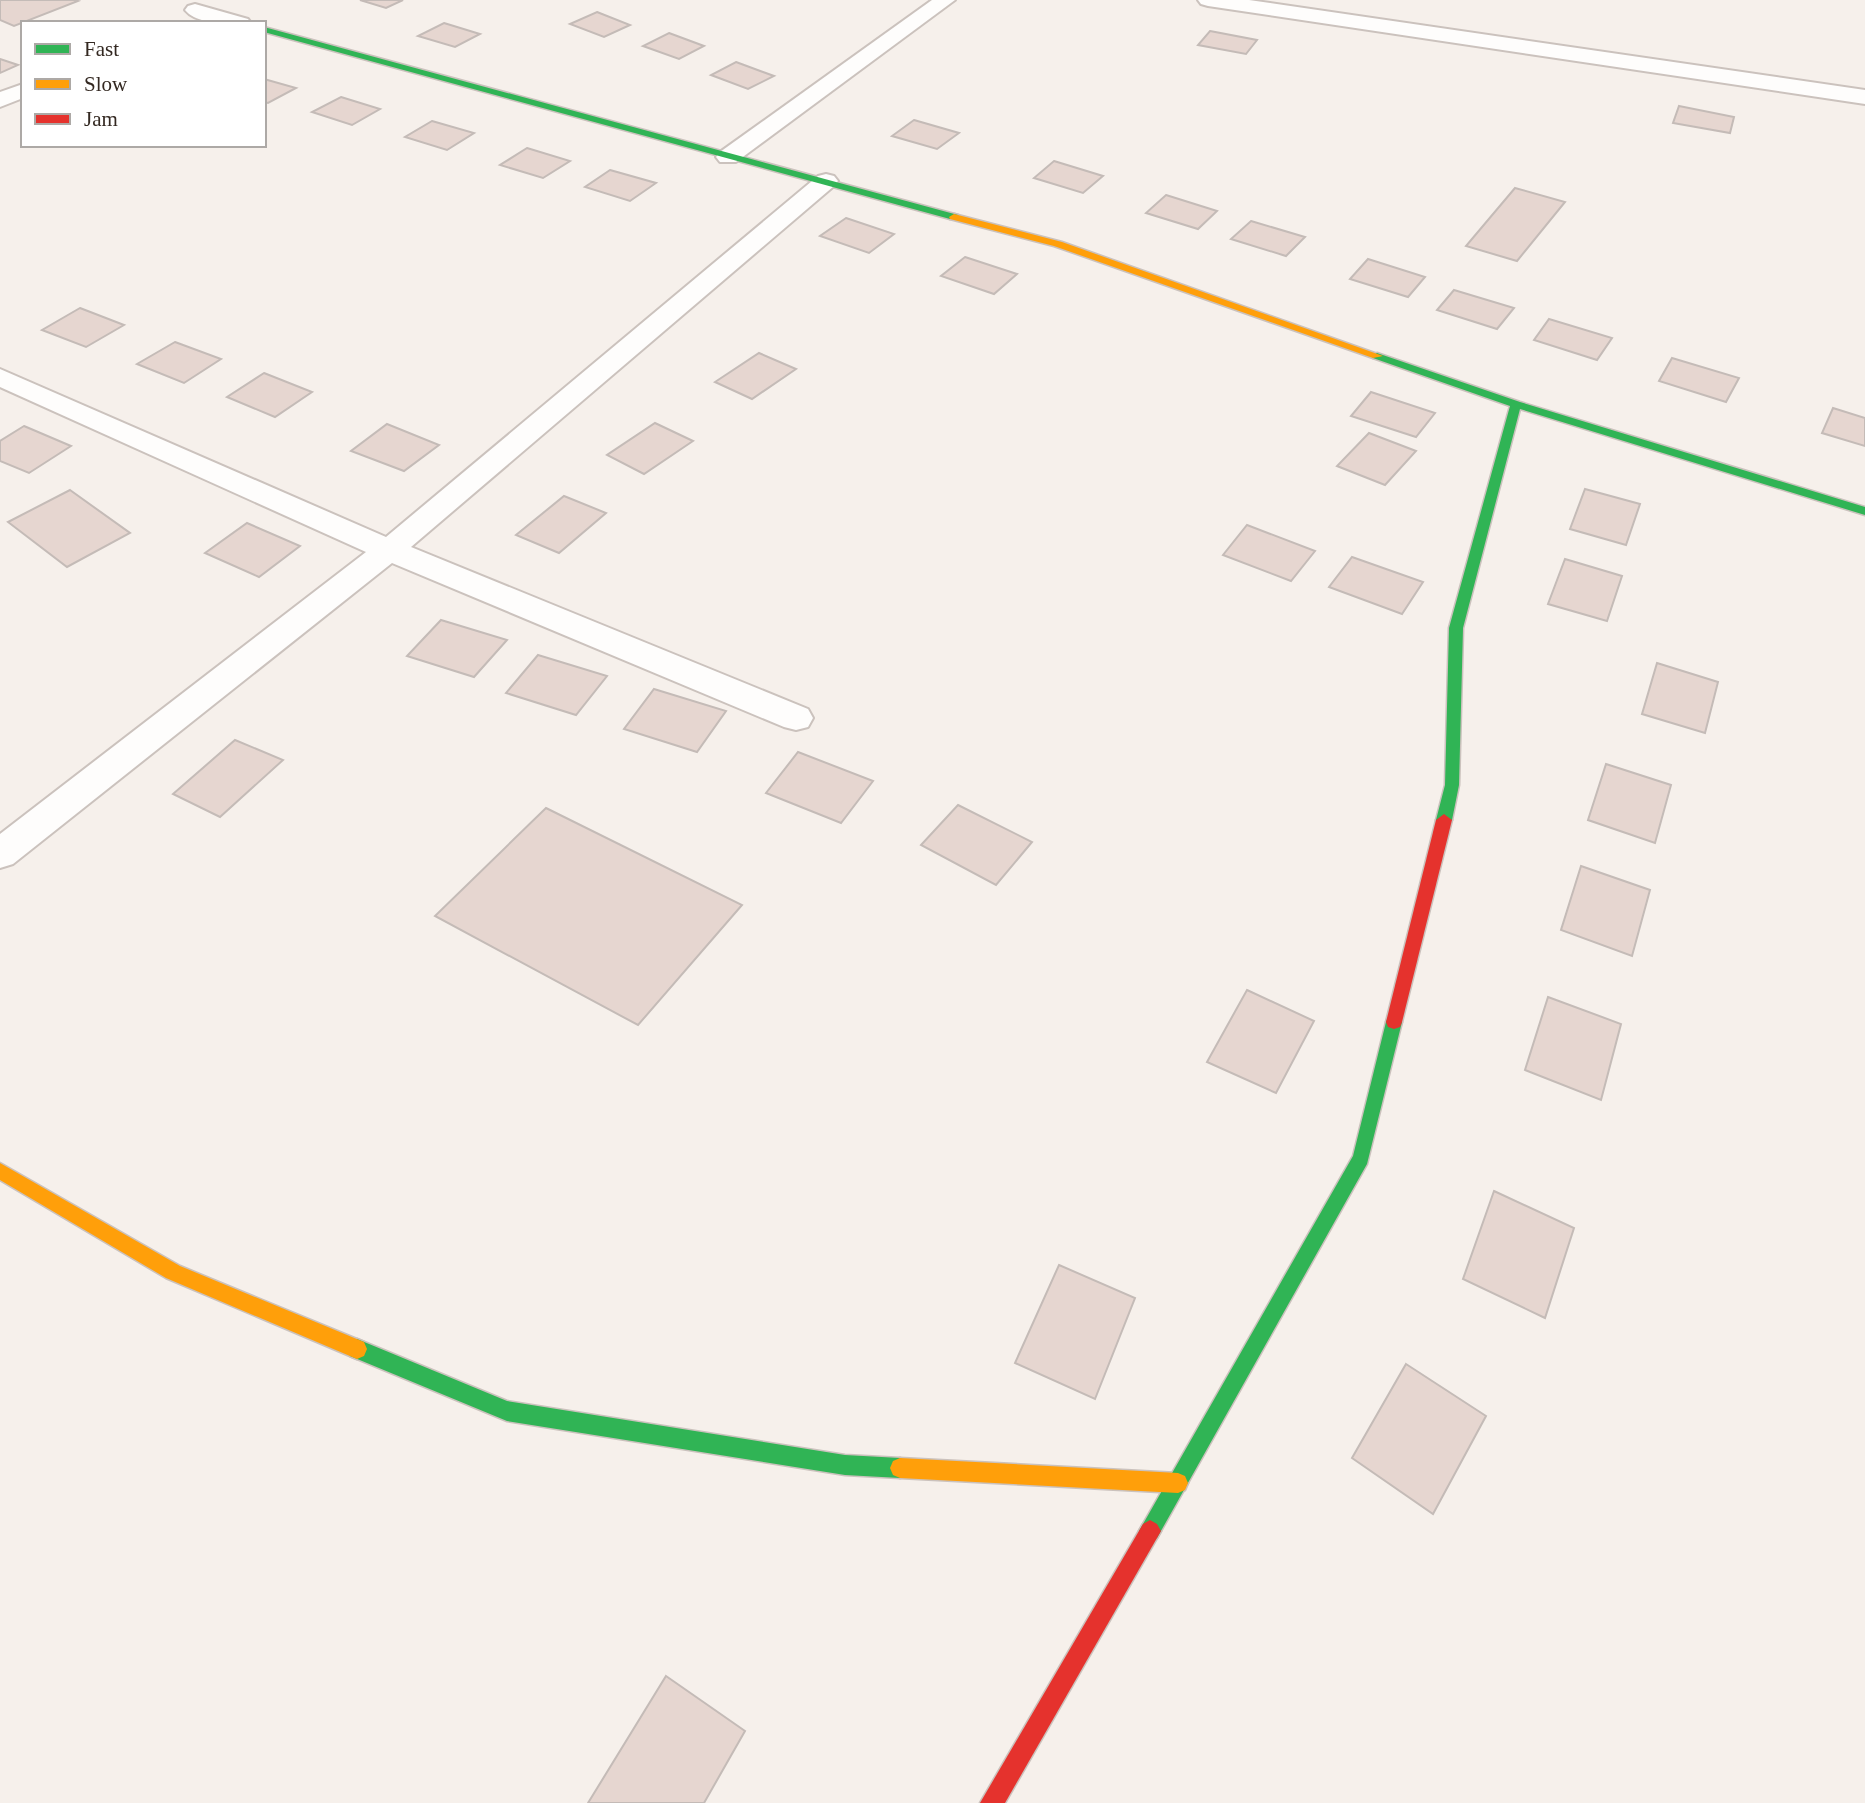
<svg xmlns="http://www.w3.org/2000/svg" width="1865" height="1803" font-family="Georgia,serif">
  <style>
    .building { fill: #e6d6d0; stroke: #c4bbb7; stroke-width: 2 }
    .lines { fill: none; stroke-linecap: round; stroke-linejoin: round }
    .street-casing { stroke: #cbc2bd; stroke-width: 4 }
    .fast-casing { stroke: #cbc2bd; stroke-width: 3 }
    .slow-casing { stroke: #cbc2bd; stroke-width: 3 }
    .jam-casing { stroke: #cbc2bd; stroke-width: 3 }
    .street { fill: #fefdfc; fill-rule: evenodd }
    .fast { fill: #30b455; fill-rule: evenodd }
    .slow { fill: #ff9f0a; fill-rule: evenodd }
    .jam { fill: #e5322d; fill-rule: evenodd }
  </style>
  <rect width="100%" height="100%" fill="#f6f0eb"/>
  <g class="building">
    <polygon points="0,0 74,0 78,1 14,26 0,20"/>
    <polygon points="360,0 403,0 386,8"/>
    <polygon points="597,12 630,25 604,37 570,24"/>
    <polygon points="444,23 480,34 455,47 418,36"/>
    <polygon points="1210,31 1257,40 1246,54 1198,45"/>
    <polygon points="669,33 704,46 679,59 643,46"/>
    <polygon points="0,59 18,65 0,73"/>
    <polygon points="736,62 774,76 748,89 711,75"/>
    <polygon points="264,79 296,88 268,103 264,102"/>
    <polygon points="341,97 380,109 352,125 312,112"/>
    <polygon points="1679,106 1734,117 1730,133 1673,123"/>
    <polygon points="914,120 959,133 937,149 892,136"/>
    <polygon points="432,121 474,133 447,150 405,137"/>
    <polygon points="527,148 570,161 543,178 500,165"/>
    <polygon points="1054,161 1103,176 1083,193 1034,178"/>
    <polygon points="610,170 656,183 630,201 585,187"/>
    <polygon points="1515,188 1565,202 1517,261 1466,246"/>
    <polygon points="1166,195 1217,211 1198,229 1146,213"/>
    <polygon points="846,218 894,234 869,253 820,236"/>
    <polygon points="1251,221 1305,237 1286,256 1231,239"/>
    <polygon points="965,257 1017,274 994,294 941,276"/>
    <polygon points="1368,259 1425,277 1408,297 1350,279"/>
    <polygon points="1454,290 1514,308 1497,329 1437,310"/>
    <polygon points="80,308 124,325 86,347 42,330"/>
    <polygon points="1549,319 1612,338 1597,360 1534,340"/>
    <polygon points="175,342 221,359 184,383 137,364"/>
    <polygon points="759,353 796,369 752,399 715,382"/>
    <polygon points="1672,358 1739,378 1726,402 1659,381"/>
    <polygon points="264,373 312,392 275,417 227,397"/>
    <polygon points="1371,392 1435,413 1416,437 1351,416"/>
    <polygon points="1833,408 1865,418 1865,446 1822,433"/>
    <polygon points="655,423 693,441 644,474 607,455"/>
    <polygon points="387,424 439,445 404,471 351,451"/>
    <polygon points="24,426 71,446 29,473 0,461 0,441"/>
    <polygon points="1369,433 1416,451 1385,485 1337,466"/>
    <polygon points="1585,489 1640,504 1626,545 1570,529"/>
    <polygon points="70,490 130,533 67,567 8,522"/>
    <polygon points="564,496 606,513 559,553 516,535"/>
    <polygon points="247,523 300,546 259,577 205,553"/>
    <polygon points="1247,525 1315,551 1291,581 1223,555"/>
    <polygon points="1352,557 1423,582 1402,614 1329,587"/>
    <polygon points="1565,559 1622,576 1607,621 1548,604"/>
    <polygon points="441,620 507,640 474,677 407,656"/>
    <polygon points="538,655 607,676 576,715 506,693"/>
    <polygon points="1657,663 1718,682 1705,733 1642,714"/>
    <polygon points="654,689 726,711 697,752 624,729"/>
    <polygon points="235,740 283,760 220,817 173,794"/>
    <polygon points="798,752 873,781 841,823 766,793"/>
    <polygon points="1606,764 1671,785 1655,843 1588,820"/>
    <polygon points="958,805 1032,842 996,885 921,845"/>
    <polygon points="546,808 742,905 638,1025 435,916"/>
    <polygon points="1581,866 1650,890 1632,956 1561,930"/>
    <polygon points="1247,990 1314,1021 1276,1093 1207,1062"/>
    <polygon points="1548,997 1621,1024 1601,1100 1525,1070"/>
    <polygon points="1494,1191 1574,1228 1545,1318 1463,1279"/>
    <polygon points="1059,1265 1135,1298 1095,1399 1015,1363"/>
    <polygon points="1406,1364 1486,1416 1433,1514 1352,1458"/>
    <polygon points="666,1676 745,1731 704,1803 588,1803"/>
  </g>
  <g class="lines">
    <defs>
      <g id="street">
        <polygon points="932,0 955,0 736,162 720,162 716,157 720,152"/>
        <polygon points="1198,0 1249,0 1865,90 1865,104 1208,6 1201,4"/>
        <path d="M 195,4 L 248,19 L 251,23 C 232,23 198,26 185,10 L 188,6 Z"/>
        <polygon points="23,84 23,98 0,107 0,92"/>
        <polygon points="826,174 834,176 838,181 834,186 411,547 808,709 813,718 808,727 796,730 784,727 392,563 13,864 0,868 0,834 366,552 0,387 0,369 386,537 818,176"/>
      </g>
      <g id="fast">
        <polygon points="264,27 958,215 959,217 950,219 264,32"/>
        <polygon points="1377,353 1520,402 1865,507 1865,515 1520,409 1463,628 1459,785 1452,820 1444,826 1439,824 1436,820 1445,785 1449,628 1510,406 1373,358 1371,356"/>
        <polygon points="1394,1015 1400,1017 1402,1022 1367,1164 1157,1538 1150,1542 1143,1538 1139,1531 1143,1524 1353,1156 1386,1022 1388,1017"/>
        <polygon points="357,1339 507,1401 845,1455 900,1458 907,1461 910,1468 907,1475 900,1478 845,1475 507,1421 350,1356 347,1349 350,1342"/>
      </g>
      <g id="slow">
        <polygon points="954,214 1062,242 1383,356 1373,358 1054,246 950,219 949,217"/>
        <polygon points="0,1163 180,1266 364,1342 367,1349 364,1356 357,1359 166,1278 0,1180"/>
        <polygon points="900,1458 1178,1473 1185,1476 1188,1483 1185,1490 1178,1493 900,1478 893,1475 890,1468 893,1461"/>
      </g>
      <g id="jam">
        <polygon points="1444,814 1452,820 1402,1022 1400,1027 1394,1029 1388,1027 1386,1022 1436,820"/>
        <polygon points="1150,1520 1157,1524 1161,1531 1157,1538 1005,1803 980,1803 1143,1524"/>
      </g>
    </defs>
    <use href="#street" class="street-casing"/>
    <use href="#fast" class="fast-casing"/>
    <use href="#slow" class="slow-casing"/>
    <use href="#jam" class="jam-casing"/>
    <use href="#street" class="street"/>
    <use href="#fast" class="fast"/>
    <use href="#slow" class="slow"/>
    <use href="#jam" class="jam"/>
  </g>
  <rect x="21" y="21" width="245" height="126" fill="#ffffff" stroke="#ada9a6" stroke-width="2"/>
  <rect x="35" y="44" width="35" height="10" fill="#30b455" stroke="#ada9a6" stroke-width="2"/>
  <text x="84" y="56" font-size="21" fill="#332821">Fast</text>
  <rect x="35" y="79" width="35" height="10" fill="#ff9f0a" stroke="#ada9a6" stroke-width="2"/>
  <text x="84" y="91" font-size="21" fill="#332821">Slow</text>
  <rect x="35" y="114" width="35" height="10" fill="#e5322d" stroke="#ada9a6" stroke-width="2"/>
  <text x="84" y="126" font-size="21" fill="#332821">Jam</text>
</svg>
